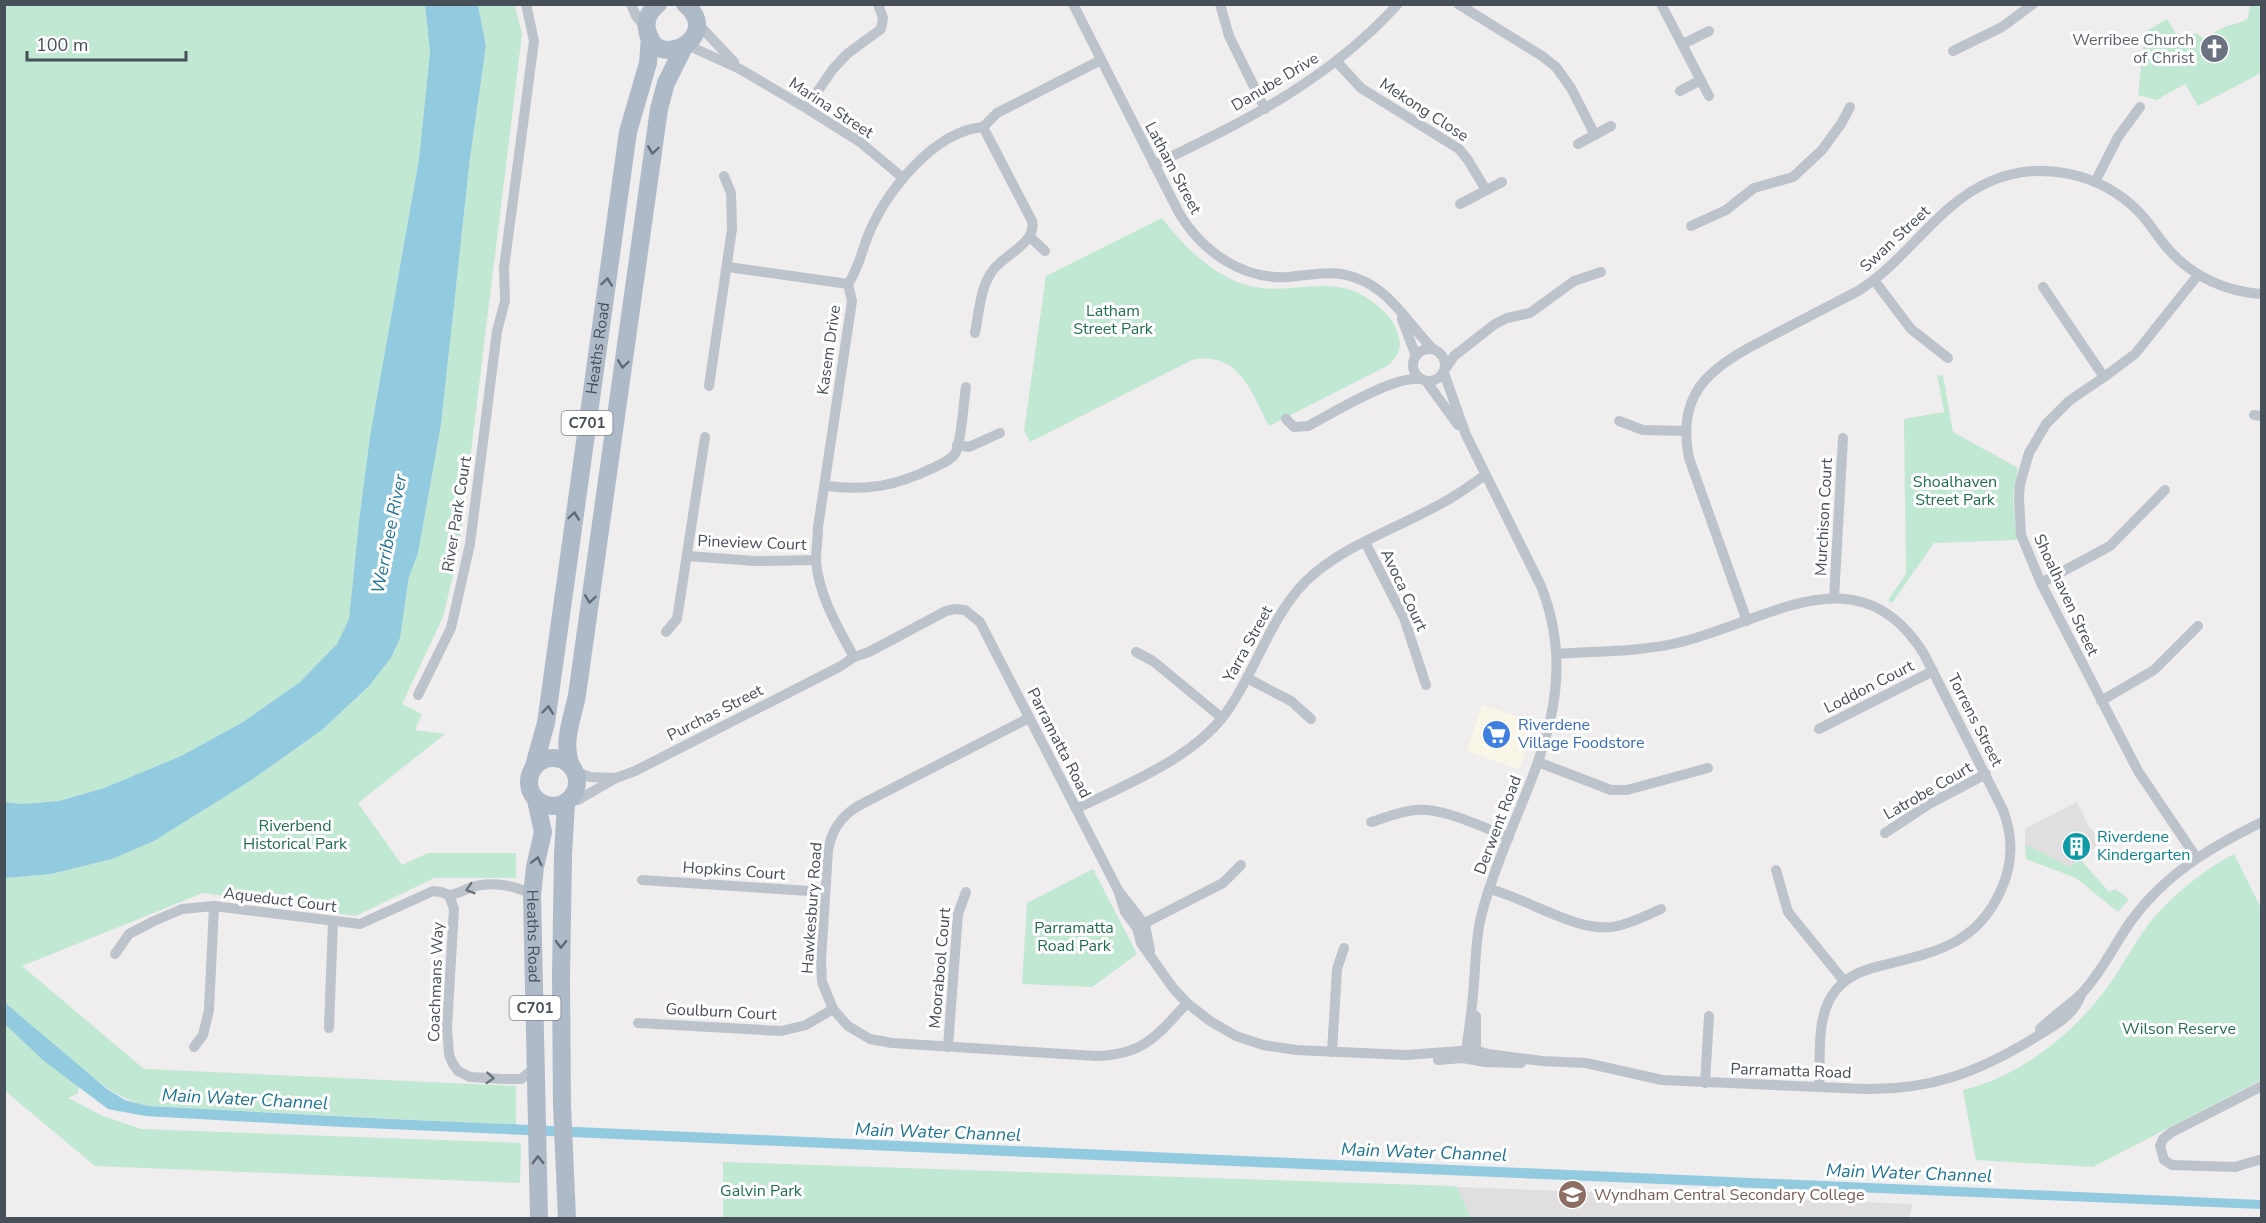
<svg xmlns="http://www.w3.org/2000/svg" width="2266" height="1223" font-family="'Nunito Sans',sans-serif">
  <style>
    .commercial { fill: #f9f5e7 }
    .education { fill: #e0dede }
    .green { fill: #c0e8d2 }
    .water { fill: #92cbe0 }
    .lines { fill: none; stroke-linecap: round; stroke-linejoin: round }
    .street { stroke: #bdc3ca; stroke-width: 10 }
    .primary { stroke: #afbac8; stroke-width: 18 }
    .oneway { stroke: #616a74 }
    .oneway2 { stroke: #6a727a }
    .labels { text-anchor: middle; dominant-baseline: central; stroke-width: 6; stroke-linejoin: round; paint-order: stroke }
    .shield { fill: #fff; stroke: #7e848a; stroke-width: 1.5 }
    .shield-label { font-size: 15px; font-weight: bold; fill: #474f58 }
    .worship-label { font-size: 16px; fill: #5b616d; stroke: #fff; text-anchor: end }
    .street-label { font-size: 16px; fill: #474f58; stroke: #fff }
    .park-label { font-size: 16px; fill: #226f4e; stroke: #fff }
    .shop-label { font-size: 16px; fill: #366cbe; stroke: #fff; text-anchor: start }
    .culture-label { font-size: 16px; fill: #0d838f; stroke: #fff; text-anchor: start }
    .education-label { font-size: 16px; fill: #785e54; stroke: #fff; text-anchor: start }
    .water-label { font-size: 18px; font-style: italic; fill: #1d7495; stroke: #fff }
  </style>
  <rect width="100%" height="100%" fill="#efeded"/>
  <polygon class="commercial" points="1482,705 1536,722 1519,769 1467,751"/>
  <g class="education">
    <polygon points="2077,802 2088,825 2102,842 2070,867 2025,844 2025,829"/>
    <polygon points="1457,1187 1913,1204 1909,1218 1471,1218"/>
  </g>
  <g class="green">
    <polygon points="4,5 425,5 430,52 419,159 370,436 359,521 349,619 337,644 300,682 243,722 181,756 104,788 59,801 22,804 4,802"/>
    <path d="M 478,5 L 515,5 L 522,34 L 459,550 L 443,617 L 402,704 L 422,714 L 415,730 L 445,734 L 358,803 L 402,865 L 428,853 L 516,853 L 516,878 L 434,878 L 356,916 L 203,893 L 22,966 L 144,1069 L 516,1086 L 516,1125 L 148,1106 C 118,1098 106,1088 82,1068 L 78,1093 L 68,1098 L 103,1116 L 141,1129 L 521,1143 L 520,1183 L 95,1166 L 5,1091 L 5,878 L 51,874 L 112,859 L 154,841 L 250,781 L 322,730 L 369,686 L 391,658 L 400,638 L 409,577 L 418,553 L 441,425 L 470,158 L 486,46 Z"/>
    <path d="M 2250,5 L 2261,5 L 2261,73 L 2198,106 L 2185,84 L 2156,100 L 2138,95 L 2145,32 L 2167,19 L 2180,40 L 2195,33 L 2203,38 C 2211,35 2218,30 2225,27 C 2233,23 2240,25 2248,18 Z"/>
    <path d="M 1162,218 C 1182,244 1205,267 1235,281 C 1289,304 1333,264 1380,308 C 1389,316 1397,326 1399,338 C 1402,350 1396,359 1387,366 L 1269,426 C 1251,392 1239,350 1192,360 L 1030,442 L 1024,431 L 1046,276 Z"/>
    <polygon points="1937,375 1943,376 1953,432 2018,468 2013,496 2017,540 1934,543 1892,603 1888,600 1906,574 1904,419 1944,412"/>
    <polygon points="2025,844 2070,867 2080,859 2109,892 2115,889 2129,899 2118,912 2076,878 2026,859"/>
    <path d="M 2234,854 L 2261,908 L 2261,1080 L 2093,1167 L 1976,1160 L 1963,1090 C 2022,1076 2075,1032 2109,985 C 2125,962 2137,938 2155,916 C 2178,891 2204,870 2234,854 Z"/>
    <polygon points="1093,869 1137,954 1092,987 1022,984 1027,903"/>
    <polygon points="723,1162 1453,1186 1457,1187 1471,1218 723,1218"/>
  </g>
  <g class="water">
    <polygon points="425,5 478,5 486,46 470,158 441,425 418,553 409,577 400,638 391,658 369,686 322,730 250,781 154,841 112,859 51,874 5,878 5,802 22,804 59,801 104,788 181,756 243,722 300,682 337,644 349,619 359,521 370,436 419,159 430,52"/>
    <polygon points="4,1002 107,1089 125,1100 148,1106 391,1119 2261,1200 2261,1209 1303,1169 343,1127 145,1116 108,1109 44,1061 5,1024"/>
  </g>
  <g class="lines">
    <g class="street">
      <polyline points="631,4 636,16 646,28"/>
      <path d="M 1073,4 L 1179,213 C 1202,251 1242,280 1288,277 C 1312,275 1334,269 1356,278 C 1391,290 1408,324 1433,349"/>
      <polyline points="1220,4 1229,36 1265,109"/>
      <polyline points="1458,4 1542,56 1556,67 1571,88 1595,135"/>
      <polyline points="1661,4 1709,96"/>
      <polyline points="697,23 734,62"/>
      <polyline points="1683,44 1709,31"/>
      <polyline points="687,45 740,69 806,108 860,142 903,178"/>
      <polyline points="1953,51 2002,27 2033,4"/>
      <polyline points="1337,62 1361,88 1459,149 1468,160 1486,190"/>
      <polyline points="1680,91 1701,80"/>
      <polyline points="806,108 833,69 847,54 881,29 883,18 878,4"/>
      <polyline points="1578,144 1611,126"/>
      <path d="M 1154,165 C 1245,121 1328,81 1398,4"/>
      <polyline points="2095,182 2118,137 2140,107"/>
      <polyline points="1460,204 1502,182"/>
      <polyline points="1691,226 1726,210 1754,188 1793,177 1822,150 1841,124 1850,107"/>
      <polyline points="1030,237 1045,251"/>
      <polyline points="728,267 848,284"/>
      <polyline points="1874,280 1911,329 1948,358"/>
      <polyline points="2043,287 2104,377"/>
      <polyline points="1402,319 1416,356"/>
      <path d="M 975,333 C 979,313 980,287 993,270 C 1005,254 1037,243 1032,221 L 983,127"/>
      <circle cx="1429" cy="365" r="16"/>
      <polyline points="1446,368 1454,356 1495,324 1507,318 1530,313 1574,281 1601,272"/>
      <path d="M 1444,373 L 1466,435 L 1541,586 C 1589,708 1514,796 1483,909 C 1475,937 1476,966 1473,994 C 1472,1011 1469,1028 1467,1044 L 1472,1058"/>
      <polyline points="1426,381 1458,425"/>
      <polyline points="709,386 732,229 731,193 724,176"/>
      <polyline points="2254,415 2262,416"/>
      <path d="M 1286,419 L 1294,427 L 1308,426 C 1335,412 1392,376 1421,379"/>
      <polyline points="1619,421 1643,430 1686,431"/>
      <polyline points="957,445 969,447 1000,433"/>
      <path d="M 826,486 C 869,491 895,486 933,468 C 941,464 952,460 956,452 C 962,437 963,405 966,387"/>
      <polyline points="1365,542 1404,618 1426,685"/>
      <polyline points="687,556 755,561 816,560"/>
      <polyline points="2041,583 2110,546 2165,490"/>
      <polyline points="1834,598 1843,438"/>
      <path d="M 1747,621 L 1689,458 C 1674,384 1721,362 1777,333 C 1804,319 1831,305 1858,291 C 1907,261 1937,204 1991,181 C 2041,160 2100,173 2138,211 C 2150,223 2158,238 2169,250 C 2193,277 2227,292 2262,294"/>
      <polyline points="666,632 677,619 705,437"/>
      <polyline points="1136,652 1153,661 1222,718"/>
      <path d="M 1557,654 C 1596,651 1638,652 1677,643 C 1765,623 1858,548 1924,654 L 2003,810 C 2013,836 2013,864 2001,890 C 1977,944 1936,952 1884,965 C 1866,969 1848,975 1836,990 C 1815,1015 1821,1056 1819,1087"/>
      <path d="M 854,657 C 838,628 818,594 816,560 C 816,549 818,538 818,527 L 852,301 L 848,284 C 859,268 862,250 869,233 C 887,191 934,131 983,127 L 997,113 L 1101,60"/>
      <polyline points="1247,678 1291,701 1311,719"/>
      <polyline points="418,695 451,628 470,544 497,331 505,301 504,268 534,41 526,4"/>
      <polyline points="2101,701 2154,670 2198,626"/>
      <path d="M 1029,718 L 858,806 C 840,817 831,831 828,851 L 821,960 L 822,982 L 833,1009 L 848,1026 L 870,1039 L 892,1043 L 1096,1056 C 1143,1055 1157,1036 1187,1003"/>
      <polyline points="1819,729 1933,671"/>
      <polyline points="1538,762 1611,790 1627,790 1708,768"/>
      <polyline points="574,771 590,777 615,778"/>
      <polyline points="569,800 578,800 616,778 635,771 841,666 854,657 869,652 946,611 955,609 965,610 980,622 1118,890 1145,925 1150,950"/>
      <path d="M 1076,809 C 1127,784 1199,756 1230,707 C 1257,667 1271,617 1305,582 C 1345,543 1403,527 1451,498 C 1463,491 1474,483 1485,475"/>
      <path d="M 1371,822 C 1385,818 1400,811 1416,810 C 1446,808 1480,827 1509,837"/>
      <polyline points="1885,833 1929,804 1986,774"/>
      <polyline points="2196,857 2138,771 2041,583 2021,535 2019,498 2020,484 2029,453 2046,424 2069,401 2104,377 2135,354 2198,275"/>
      <polyline points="1776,870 1788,912 1844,981"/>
      <polyline points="642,880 825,892"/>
      <path d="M 1489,889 C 1527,898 1580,935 1617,926 C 1632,923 1647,915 1661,909"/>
      <path d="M 1118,890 L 1125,912 L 1137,928 L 1141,943 L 1173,988 L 1187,1003 L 1210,1021 L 1236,1036 L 1263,1045 L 1296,1050 L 1406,1055 L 1475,1050 L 1488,1054 L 1542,1061 L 1586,1063 L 1662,1080 L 1865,1089 C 1930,1090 1976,1073 2031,1040 C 2051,1027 2072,1019 2081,995"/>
      <polyline points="449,895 454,909 447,1027 449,1055 453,1064 458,1071 470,1077 503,1079 521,1079 536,1067"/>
      <path d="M 449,895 C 457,894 464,890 472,887 C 490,881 516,885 532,895"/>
      <polyline points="1139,926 1223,883 1241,865"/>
      <polyline points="115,954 129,934 154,921 182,909 214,906 360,924 433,891 441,892 449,895"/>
      <polyline points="638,1023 781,1031 806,1025 833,1009"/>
      <polyline points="329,1028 333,921"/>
      <path d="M 2040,1029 C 2053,1016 2070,1005 2082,993 C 2102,972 2114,945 2131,921 C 2165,874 2211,847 2262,822"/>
      <polyline points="194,1047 203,1035 209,1010 214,906"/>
      <polyline points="948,1047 958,914 966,892"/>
      <polyline points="1332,1052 1337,969 1344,948"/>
      <polyline points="1472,1056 1476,1045 1476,1016"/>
      <polyline points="1438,1060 1463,1058 1485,1062 1521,1063"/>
      <polyline points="1705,1083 1709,1016"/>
      <polyline points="2262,1086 2172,1132 2163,1139 2160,1146 2164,1160 2172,1165 2235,1167 2262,1159"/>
    </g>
    <g class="primary">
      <path d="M 658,4 C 650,10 645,19 647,29 C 653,74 725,37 685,4"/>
      <circle cx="553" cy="782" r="24"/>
      <path id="s1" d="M 534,766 L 546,723 L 628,132 L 648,63 L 650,37"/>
      <path d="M 572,768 C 561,743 572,721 577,695 L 659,109 L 666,83 L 684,47"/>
      <path id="s2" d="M 536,800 L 543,832 L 535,867 L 532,895 L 539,1218"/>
      <polyline points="566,802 563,855 561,977 562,1106 567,1218"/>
    </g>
  </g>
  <defs><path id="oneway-chevron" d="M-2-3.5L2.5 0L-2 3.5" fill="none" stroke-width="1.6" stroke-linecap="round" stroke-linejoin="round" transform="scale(1.5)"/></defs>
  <g class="oneway">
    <use href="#oneway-chevron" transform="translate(653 150) rotate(98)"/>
    <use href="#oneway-chevron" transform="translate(607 282) rotate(-82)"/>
    <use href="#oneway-chevron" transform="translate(623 364) rotate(98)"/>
    <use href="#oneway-chevron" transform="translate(574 516) rotate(-82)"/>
    <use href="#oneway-chevron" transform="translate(590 599) rotate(98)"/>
    <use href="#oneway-chevron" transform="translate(548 710) rotate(-83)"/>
    <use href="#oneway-chevron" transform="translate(537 861) rotate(-76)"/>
    <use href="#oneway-chevron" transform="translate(561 944) rotate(91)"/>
    <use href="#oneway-chevron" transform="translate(538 1160) rotate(-91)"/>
  </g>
  <g class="oneway2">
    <use href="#oneway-chevron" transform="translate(470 889) rotate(163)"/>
    <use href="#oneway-chevron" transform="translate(490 1078) rotate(4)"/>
  </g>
  <defs>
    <symbol id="church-disc" viewBox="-11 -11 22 22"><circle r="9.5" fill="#6b7280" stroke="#fff"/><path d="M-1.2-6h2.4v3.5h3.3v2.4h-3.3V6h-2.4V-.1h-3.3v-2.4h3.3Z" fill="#fff"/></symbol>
    <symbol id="supermarket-disc" viewBox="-11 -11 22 22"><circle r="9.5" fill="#3f7fe0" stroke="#fff"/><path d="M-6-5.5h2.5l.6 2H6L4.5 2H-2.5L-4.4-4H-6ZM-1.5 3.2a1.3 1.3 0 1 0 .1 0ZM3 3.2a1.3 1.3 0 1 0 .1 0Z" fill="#fff"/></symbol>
    <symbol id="building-disc" viewBox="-11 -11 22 22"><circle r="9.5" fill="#0f9aa8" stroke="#fff"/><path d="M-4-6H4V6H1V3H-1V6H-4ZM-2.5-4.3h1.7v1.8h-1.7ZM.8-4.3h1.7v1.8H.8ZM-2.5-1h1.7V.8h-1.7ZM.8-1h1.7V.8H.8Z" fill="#fff"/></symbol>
    <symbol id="school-disc" viewBox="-11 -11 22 22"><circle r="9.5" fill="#8d6e63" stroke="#fff"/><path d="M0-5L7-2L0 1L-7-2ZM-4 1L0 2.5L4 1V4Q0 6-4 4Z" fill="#fff"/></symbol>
  </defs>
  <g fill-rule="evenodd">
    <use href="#church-disc" x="2198" y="32" width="33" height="33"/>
    <use href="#supermarket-disc" x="1480" y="718" width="33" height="33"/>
    <use href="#building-disc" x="2060" y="830" width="33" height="33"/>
    <use href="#school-disc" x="1556" y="1178" width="33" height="33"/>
  </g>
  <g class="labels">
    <g class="shield">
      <rect x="561.5" y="411" width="51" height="24" rx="4.5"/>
      <rect x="509.5" y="996" width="51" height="24" rx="4.5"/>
    </g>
    <g class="shield-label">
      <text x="587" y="423">C701</text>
      <text x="535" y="1008">C701</text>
    </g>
    <g class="worship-label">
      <text x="2194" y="40">Werribee Church<tspan x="2194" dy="18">of Christ</tspan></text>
    </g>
    <g class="street-label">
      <text transform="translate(1275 82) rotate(-31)">Danube Drive</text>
      <text transform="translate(831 108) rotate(33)">Marina Street</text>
      <text transform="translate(1424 110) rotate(33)">Mekong Close</text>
      <text transform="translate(1173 168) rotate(62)">Latham Street</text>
      <text transform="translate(1895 239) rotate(-43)">Swan Street</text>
      <text stroke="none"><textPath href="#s1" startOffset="423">Heaths Road</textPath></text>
      <text transform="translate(829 350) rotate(-82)">Kasem Drive</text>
      <text transform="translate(457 514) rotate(-81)">River Park Court</text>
      <text transform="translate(1824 517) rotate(-87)">Murchison Court</text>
      <text transform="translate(752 543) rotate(2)">Pineview Court</text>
      <text transform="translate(1404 590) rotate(65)">Avoca Court</text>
      <text transform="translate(2066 595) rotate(65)">Shoalhaven Street</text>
      <text transform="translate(1248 644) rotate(-61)">Yarra Street</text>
      <text transform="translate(1869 687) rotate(-27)">Loddon Court</text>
      <text transform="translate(715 713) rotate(-27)">Purchas Street</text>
      <text transform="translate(1975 720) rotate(63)">Torrens Street</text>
      <text transform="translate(1059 743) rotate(63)">Parramatta Road</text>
      <text transform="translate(1928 791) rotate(-30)">Latrobe Court</text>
      <text transform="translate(1498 825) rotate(-69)">Derwent Road</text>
      <text transform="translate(734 871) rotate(4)">Hopkins Court</text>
      <text transform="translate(280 900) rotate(7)">Aqueduct Court</text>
      <text transform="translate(812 908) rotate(-86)">Hawkesbury Road</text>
      <text stroke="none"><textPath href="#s2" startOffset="138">Heaths Road</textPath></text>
      <text transform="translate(940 968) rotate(-85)">Moorabool Court</text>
      <text transform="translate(436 982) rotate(-88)">Coachmans Way</text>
      <text transform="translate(721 1012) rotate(3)">Goulburn Court</text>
      <text transform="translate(1791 1071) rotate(2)">Parramatta Road</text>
    </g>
    <g class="park-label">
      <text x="1113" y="311">Latham<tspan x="1113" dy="18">Street Park</tspan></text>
      <text x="1955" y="482">Shoalhaven<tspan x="1955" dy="18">Street Park</tspan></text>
      <text x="295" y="826">Riverbend<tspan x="295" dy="18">Historical Park</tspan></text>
      <text x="1074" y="928">Parramatta<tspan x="1074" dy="18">Road Park</tspan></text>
      <text x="2179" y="1029">Wilson Reserve</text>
      <text x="761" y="1191">Galvin Park</text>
    </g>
    <g class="shop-label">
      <text x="1518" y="725">Riverdene<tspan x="1518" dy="18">Village Foodstore</tspan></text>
    </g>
    <g class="culture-label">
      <text x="2097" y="837">Riverdene<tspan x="2097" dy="18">Kindergarten</tspan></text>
    </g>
    <g class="education-label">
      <text x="1594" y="1195">Wyndham Central Secondary College</text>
    </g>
    <g class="water-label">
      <text transform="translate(389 534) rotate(-79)">Werribee River</text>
      <text transform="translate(245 1099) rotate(3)">Main Water Channel</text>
      <text transform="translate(938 1132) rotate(2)">Main Water Channel</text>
      <text transform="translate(1424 1152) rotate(2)">Main Water Channel</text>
      <text transform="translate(1909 1173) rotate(2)">Main Water Channel</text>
    </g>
  </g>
  <rect width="2266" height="1223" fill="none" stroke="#474f58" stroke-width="12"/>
  <path d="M27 51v9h159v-9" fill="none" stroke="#474f58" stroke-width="3"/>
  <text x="36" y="51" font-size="18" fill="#474f58" stroke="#ffffff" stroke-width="4.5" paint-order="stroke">100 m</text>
</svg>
